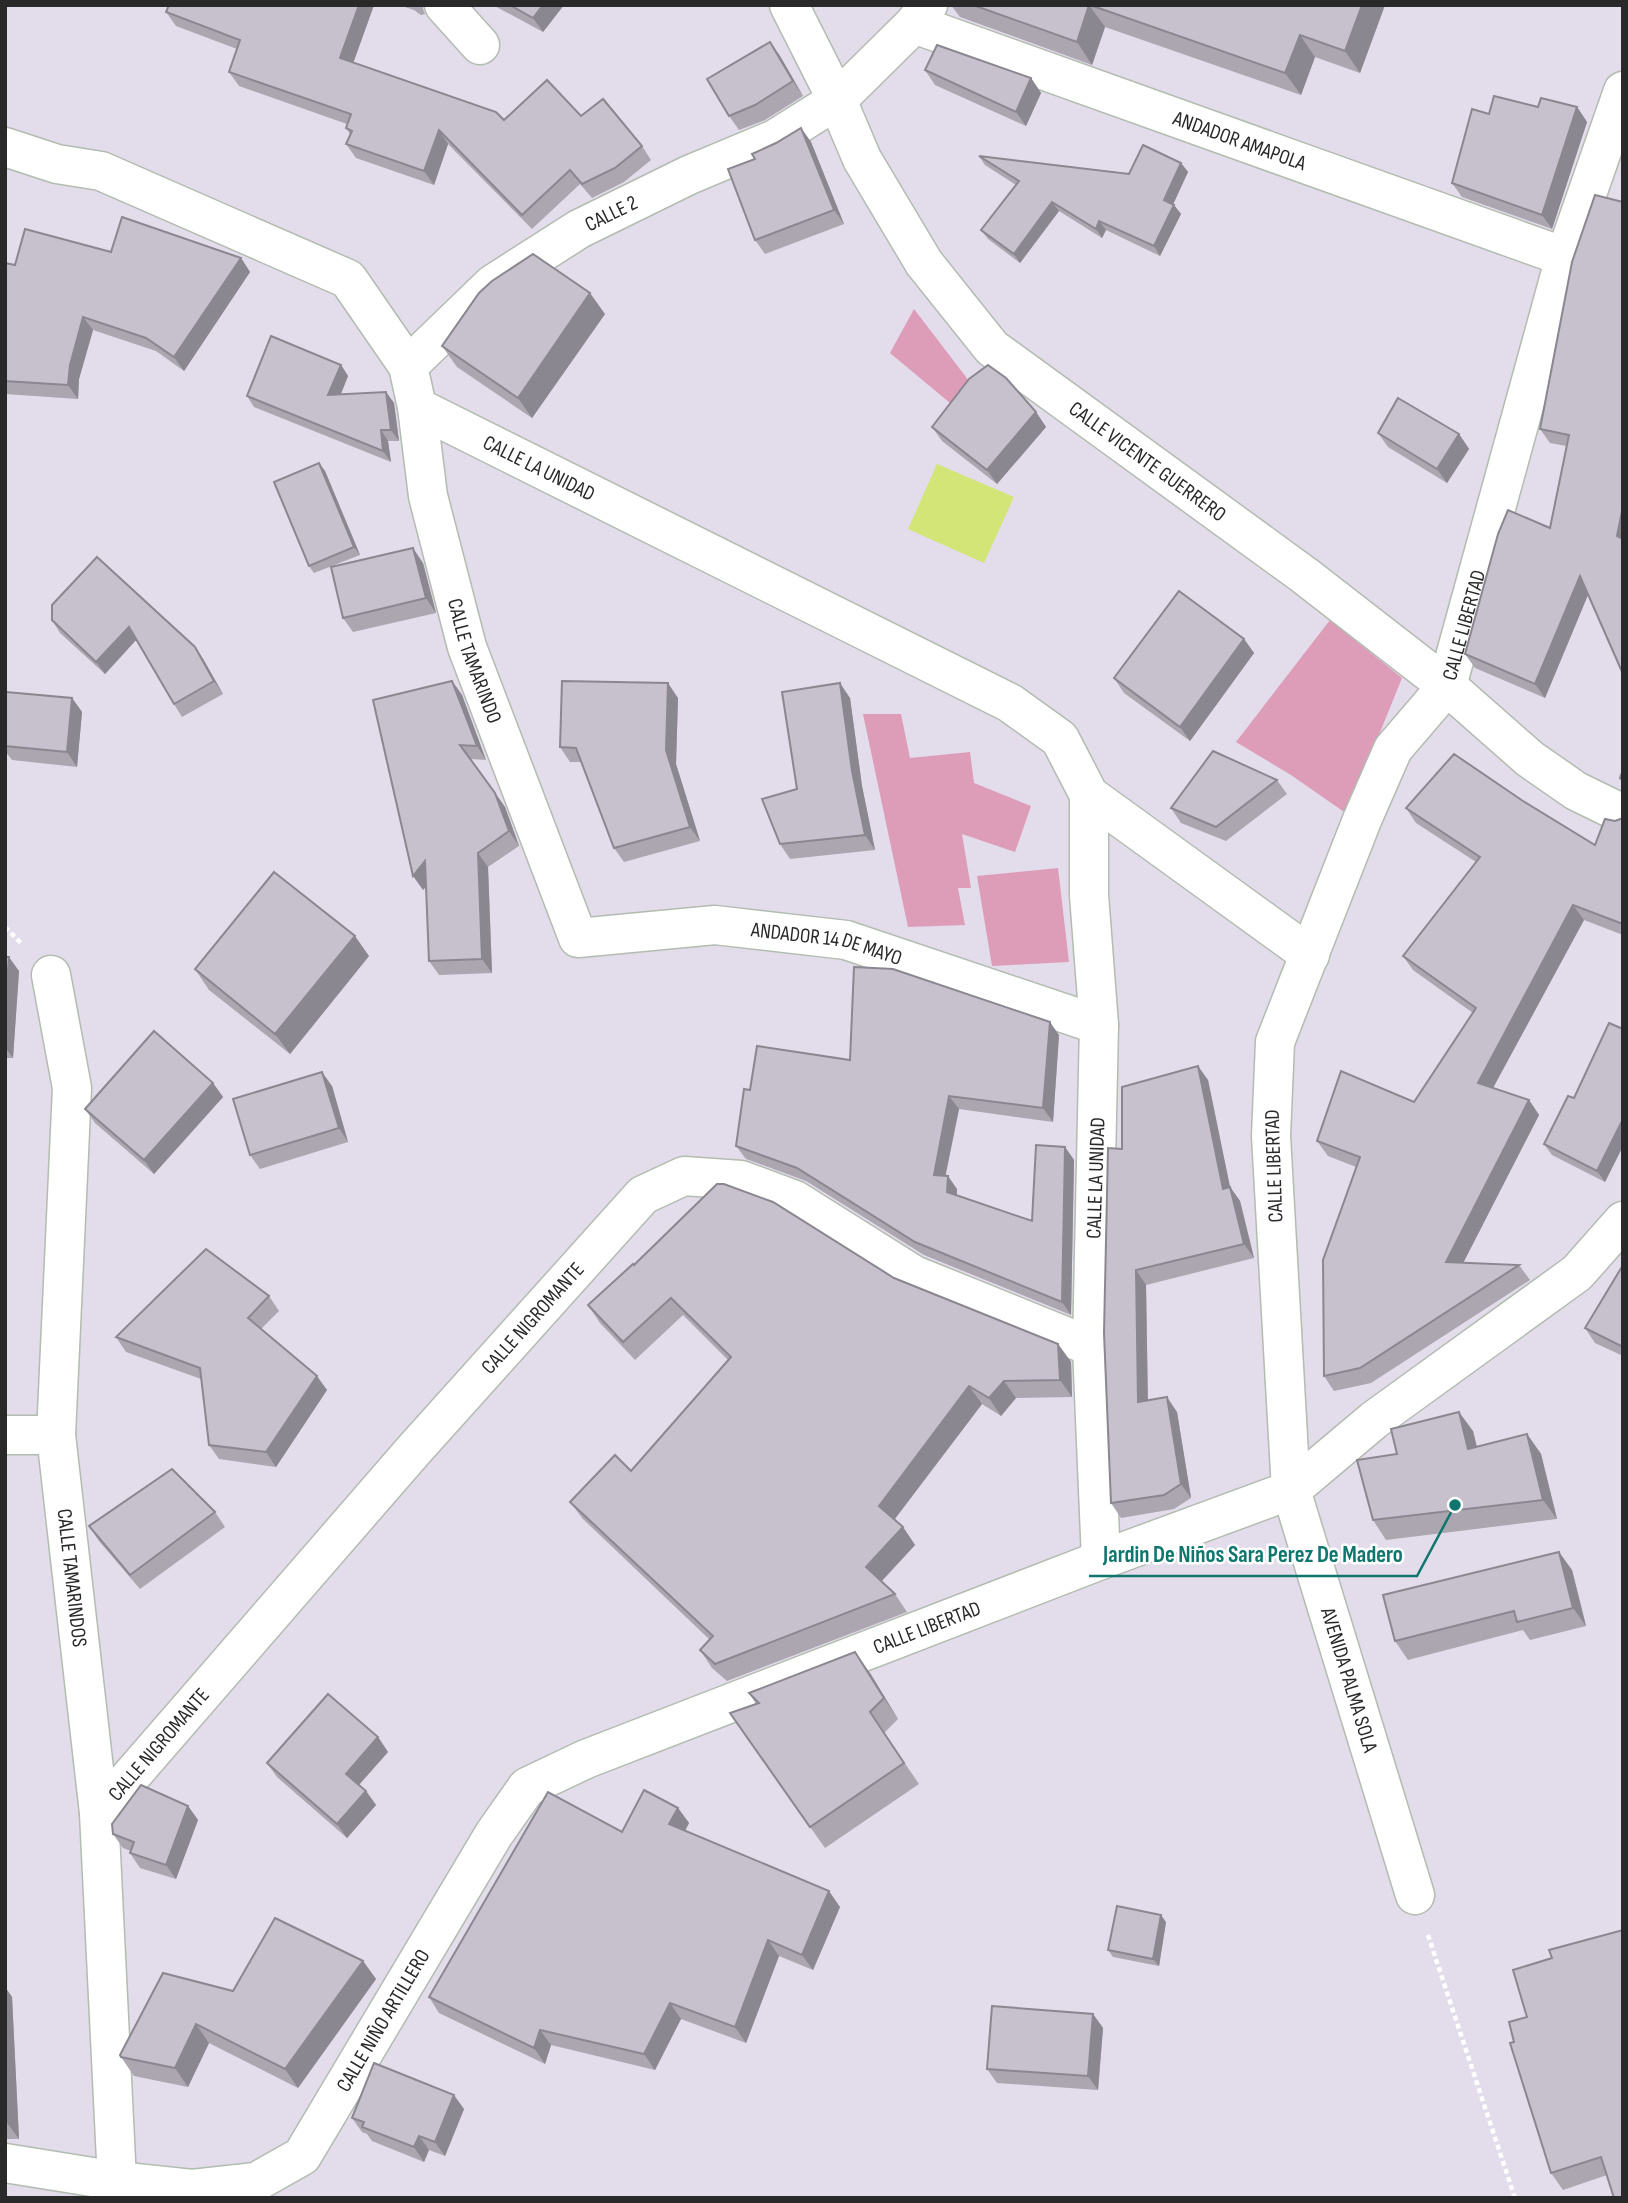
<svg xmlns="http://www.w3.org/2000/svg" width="1628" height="2203" font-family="'Sofia Sans Condensed',sans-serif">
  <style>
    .green { fill: #dd9db9 }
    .water { fill: #d3e577 }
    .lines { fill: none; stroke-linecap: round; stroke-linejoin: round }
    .minor-casing { stroke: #b3bcb0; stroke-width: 41 }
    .tertiary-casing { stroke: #b3bcb0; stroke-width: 41 }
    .path { stroke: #fff; stroke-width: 4.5; stroke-dasharray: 5 3.5; stroke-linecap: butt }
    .minor { stroke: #fff; stroke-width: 38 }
    .tertiary { stroke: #fff; stroke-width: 38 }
    .wall { fill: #aba6b0 }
    .shaded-wall { fill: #8b8790 }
    .building { fill: #c7c1cd; stroke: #8b8790; stroke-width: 2 }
    .labels { text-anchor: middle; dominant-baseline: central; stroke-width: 5; stroke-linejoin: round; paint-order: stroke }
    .street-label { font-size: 21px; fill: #292929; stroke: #fff }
    .leader { fill: none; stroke: #0f766e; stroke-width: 2.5 }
    .callout-dot { fill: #0f766e; stroke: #fff; stroke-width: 2.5 }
    .callout-label { font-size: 23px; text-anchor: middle; font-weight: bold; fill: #0f766e; stroke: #fff; stroke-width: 5; stroke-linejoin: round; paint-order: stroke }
  </style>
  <rect width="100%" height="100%" fill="#e3dceb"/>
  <g class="green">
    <polygon points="914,309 979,394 962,413 890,353"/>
    <polygon points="1330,620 1402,678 1347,814 1291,775 1236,742"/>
    <polygon points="863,714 901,714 910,758 970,752 974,783 1031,806 1015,852 962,834 971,888 958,888 965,925 908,927"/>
    <polygon points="1058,868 1069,962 992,966 977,876"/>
  </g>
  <polygon class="water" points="937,464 1014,497 984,563 908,529"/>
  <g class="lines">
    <defs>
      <g id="minor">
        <polyline points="444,5 480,45"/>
        <path id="s1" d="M 789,5 L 837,100 L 862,159 L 924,263 L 992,348 L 1304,575 L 1447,686 L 1530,759 L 1576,791 L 1623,814"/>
        <path id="s2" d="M 914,24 L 1565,257"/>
        <path id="s3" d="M 5,147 L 57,164 L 101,171 L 348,279 L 408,366 L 417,407 L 1010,703 L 1060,739 L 1089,795 L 1310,955"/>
        <path id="s4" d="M 408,366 L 493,284 L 579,229 L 689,175 L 775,139 L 837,100 L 914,24 L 928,5"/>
        <path id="s5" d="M 417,407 L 428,496 L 467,647 L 578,938 L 715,925 L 846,940 L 1099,1025"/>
        <polyline points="1089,795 1089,895 1099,1025 1092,1347 1101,1560"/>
        <path id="s6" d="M 51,975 L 72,1088 L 56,1435 L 99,1813 L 117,2181"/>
        <polyline points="5,1435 56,1435"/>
        <path id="s7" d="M 99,1813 L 413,1451 L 643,1195 L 684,1176 L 741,1180 L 795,1200 L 914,1275 L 1092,1347"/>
        <path id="s8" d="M 5,2163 L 117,2181 L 192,2189 L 256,2182 L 302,2156 L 494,1834 L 527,1787 L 586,1759 L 1101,1560 L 1291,1490 L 1271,1136 L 1275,1042 L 1362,820 L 1393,749 L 1447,686 L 1565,257 L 1623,91"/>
      </g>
      <polyline id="tertiary" points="1415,1895 1291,1490 1374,1420 1577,1273 1623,1221"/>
    </defs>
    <use href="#minor" class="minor-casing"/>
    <use href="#tertiary" class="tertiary-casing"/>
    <g class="path">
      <polyline points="5,927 22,944"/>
      <polyline points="1428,1935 1515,2198"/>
    </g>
    <use href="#minor" class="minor"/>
    <use href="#tertiary" class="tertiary"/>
  </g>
  <g class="wall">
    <polygon points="169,5 374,5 353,63 504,120 581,116 642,146 651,160 624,182 592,198 580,184 532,229 448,144 434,185 356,158 346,144 350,134 346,128 347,124 239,86 229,72 237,49 176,26 166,12"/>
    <polygon points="399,5 423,5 423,9 425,14 421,15 414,10"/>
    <polygon points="493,5 564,5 543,32"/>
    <polygon points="951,5 1385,5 1360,73 1315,57 1301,95 1105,27 1092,65 960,17"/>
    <polygon points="770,42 780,56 803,96 765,120 739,130 729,116"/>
    <polygon points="925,70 1031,78 1041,93 1026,126 935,85"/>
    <polygon points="1538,107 1577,107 1587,122 1552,229 1462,197 1452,183 1489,114"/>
    <polygon points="801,128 811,142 844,224 765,254 755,240 755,159"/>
    <polygon points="979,156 1129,174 1181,163 1188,172 1173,204 1181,214 1160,256 1106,230 1102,238 1059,211 1020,263 988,239 981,230 1016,185 985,165"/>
    <polygon points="1623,202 1623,675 1588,595 1545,698 1475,668 1465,654 1550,528 1566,446 1550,443 1540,429"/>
    <polygon points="111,252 241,258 250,272 184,371 156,351 93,330 79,379 78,399 5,394 5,263 15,265"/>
    <polygon points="605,314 532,418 457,367 442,346"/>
    <polygon points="341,365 348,376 341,394 386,392 394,403 399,441 388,441 391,462 254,407 247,396"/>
    <polygon points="1036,412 1046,427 997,484 942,441 932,427"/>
    <polygon points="1378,433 1459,434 1469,449 1447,483 1388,447"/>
    <polygon points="319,463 325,471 360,555 314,573 309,566"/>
    <polygon points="423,563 436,613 353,632 343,618"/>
    <polygon points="52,620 195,647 203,659 223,694 182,717 174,704 136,640 105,674 60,633"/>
    <polygon points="1244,639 1254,653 1190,741 1124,693 1114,678"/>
    <polygon points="452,681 462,695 486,760 471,759 505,807 519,846 488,867 492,973 439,975 429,961 426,887 423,890"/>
    <polygon points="72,698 82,712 77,767 12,760 5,751 5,704"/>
    <polygon points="678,698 676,764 700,841 624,862 614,848 581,762 570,762 560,747"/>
    <polygon points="850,698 862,786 875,850 790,859 780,844 797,789"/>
    <polygon points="1277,780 1287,794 1226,841 1181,823 1171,808"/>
    <polygon points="1523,801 1595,845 1615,821 1623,818 1623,935 1584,920 1493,1088 1529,1100 1539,1115 1463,1263 1519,1265 1530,1280 1371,1383 1334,1391 1324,1376 1356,1167 1328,1156 1317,1141 1414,1102 1473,1013 1413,970 1403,956 1476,862 1416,823 1406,808"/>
    <polygon points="369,956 290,1054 209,990 195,969"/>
    <polygon points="5,957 19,971 13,1058 5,1058"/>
    <polygon points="1623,1029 1623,1146 1605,1182 1552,1155 1544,1144 1574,1098"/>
    <polygon points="1059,1035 1053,1122 959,1109 945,1176 957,1189 957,1195 1032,1221 1065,1147 1074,1160 1071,1315 924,1255 806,1181 746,1159 736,1146 750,1090 850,1060"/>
    <polygon points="1208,1080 1230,1187 1240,1201 1254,1258 1146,1285 1148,1400 1177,1412 1191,1498 1174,1509 1121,1518 1111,1503 1122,1149"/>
    <polygon points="213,1083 223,1097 154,1174 95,1123 85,1109"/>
    <polygon points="332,1086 348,1142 260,1169 250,1155"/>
    <polygon points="634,1265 894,1278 1058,1344 1071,1362 1072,1397 1016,1398 1001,1416 982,1404 894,1520 903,1527 915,1545 881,1582 895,1594 907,1612 727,1681 712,1668 700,1650 710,1640 583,1519 570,1502 631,1471 728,1360 683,1315 635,1360 600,1323 588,1305"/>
    <polygon points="1623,1265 1623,1356 1595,1343 1585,1328"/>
    <polygon points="269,1296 279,1311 261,1329 327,1390 276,1467 219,1459 209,1445 201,1379 126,1352 116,1337"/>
    <polygon points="1473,1431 1477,1447 1527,1434 1541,1454 1557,1519 1386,1540 1373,1520"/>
    <polygon points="215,1512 225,1527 140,1589 99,1541 89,1526"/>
    <polygon points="1572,1570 1586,1626 1530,1640 1523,1630 1408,1660 1395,1641"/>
    <polygon points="870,1673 898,1719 884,1733 919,1784 825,1848 730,1713 756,1704 749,1693"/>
    <polygon points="378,1737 388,1752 359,1785 366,1791 376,1805 347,1838 277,1777 267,1763"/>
    <polygon points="188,1806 198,1820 176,1879 140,1868 130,1853 131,1851 123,1848 113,1834"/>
    <polygon points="678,1808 689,1823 685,1831 840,1907 813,1970 779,1956 746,2043 681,2019 655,2070 551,2045 545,2064 439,2013 429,1997 622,1832"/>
    <polygon points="1166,1922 1159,1966 1113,1957 1108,1950"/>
    <polygon points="1552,1958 1607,2175 1563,2190 1551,2173 1514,2042 1527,2017"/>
    <polygon points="363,1961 376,1979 298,2088 209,2043 188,2087 134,2076 121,2057 233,1991"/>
    <polygon points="5,1987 12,1997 19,2139 5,2139"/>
    <polygon points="1093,2014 1103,2028 1098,2090 997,2083 987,2069"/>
    <polygon points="464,2109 445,2156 429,2150 424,2162 372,2141 367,2134 362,2132 352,2118"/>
  </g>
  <g class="shaded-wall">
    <polygon points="359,5 374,5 350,72 340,58"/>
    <polygon points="543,5 564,5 543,32 533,18"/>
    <polygon points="1089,5 1105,27 1092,65 1077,42"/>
    <polygon points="1362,5 1385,5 1360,73 1345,51"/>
    <polygon points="1300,35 1315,57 1301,95 1285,73"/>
    <polygon points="770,42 780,56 803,96 793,81"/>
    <polygon points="1031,78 1041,93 1026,126 1016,112"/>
    <polygon points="1577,107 1587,122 1552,229 1542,215"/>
    <polygon points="801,128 811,142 844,224 834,210"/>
    <polygon points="439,130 448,144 434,185 424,171"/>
    <polygon points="1181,163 1188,172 1171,209 1164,200"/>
    <polygon points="1052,202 1059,211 1020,263 1014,254"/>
    <polygon points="1174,205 1181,214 1160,256 1154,246"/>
    <polygon points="1099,221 1106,230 1102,238 1096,229"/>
    <polygon points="241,258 250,272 184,371 174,357"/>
    <polygon points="590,293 605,314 532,418 518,398"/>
    <polygon points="83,317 93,330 79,379 78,399 68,385 70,365"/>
    <polygon points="341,365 348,376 336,406 328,395"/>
    <polygon points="386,392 394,403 399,441 391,430"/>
    <polygon points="1036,412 1046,427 997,484 987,470"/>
    <polygon points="381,430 388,441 391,462 383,451"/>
    <polygon points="1459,434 1469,449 1447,483 1437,469"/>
    <polygon points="319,463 325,471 360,555 354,547"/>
    <polygon points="1623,506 1623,544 1617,536"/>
    <polygon points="413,548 423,563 436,613 426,598"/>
    <polygon points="1580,576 1590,590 1545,698 1535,684"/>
    <polygon points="129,627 137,639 105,674 96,662"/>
    <polygon points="1244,639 1254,653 1190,741 1180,727"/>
    <polygon points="195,647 203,659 223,694 214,681"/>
    <polygon points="452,681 462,695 486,760 477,746"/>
    <polygon points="668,683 678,698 676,764 700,841 690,827 666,750"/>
    <polygon points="840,683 850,698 862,786 875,850 865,835 852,771"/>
    <polygon points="72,698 82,712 77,767 67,752"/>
    <polygon points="495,793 505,807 519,846 509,831"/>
    <polygon points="478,853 488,867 492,973 482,959"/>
    <polygon points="425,861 435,875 423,890 413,876"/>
    <polygon points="1573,905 1584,920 1488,1097 1478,1083"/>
    <polygon points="355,936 369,956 290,1054 275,1034"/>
    <polygon points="9,957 19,971 13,1058 5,1047 5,1010"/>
    <polygon points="1050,1022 1059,1035 1053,1122 1043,1108"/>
    <polygon points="1198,1066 1208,1080 1230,1187 1240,1201 1254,1258 1244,1244 1223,1189"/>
    <polygon points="322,1072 332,1086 348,1142 339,1128"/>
    <polygon points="213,1083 223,1097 154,1174 144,1160"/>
    <polygon points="949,1096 959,1109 943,1188 934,1175"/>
    <polygon points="1529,1100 1539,1115 1456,1277 1446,1262"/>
    <polygon points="1623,1119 1623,1146 1605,1182 1597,1171"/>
    <polygon points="1065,1147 1074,1160 1071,1315 1062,1302"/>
    <polygon points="948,1176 957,1189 956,1205 947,1192"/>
    <polygon points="1136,1270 1146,1285 1148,1416 1138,1402"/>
    <polygon points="1058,1344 1071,1362 1072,1397 1060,1380"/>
    <polygon points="317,1376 327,1390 276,1467 266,1452"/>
    <polygon points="1004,1381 1016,1398 1001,1416 989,1398"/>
    <polygon points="969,1386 982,1404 891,1524 879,1506"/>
    <polygon points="1167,1397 1177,1412 1191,1498 1181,1484"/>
    <polygon points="1459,1412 1473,1431 1482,1469 1468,1449"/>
    <polygon points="1527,1434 1541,1454 1557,1519 1543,1500"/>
    <polygon points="903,1527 915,1545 878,1585 866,1567"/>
    <polygon points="1559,1552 1572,1570 1586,1626 1573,1608"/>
    <polygon points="855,1652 870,1673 898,1719 884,1698"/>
    <polygon points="378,1737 388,1752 356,1788 346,1774"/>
    <polygon points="366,1791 376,1805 347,1838 337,1824"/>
    <polygon points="188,1806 198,1820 176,1879 166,1865"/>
    <polygon points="678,1808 689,1823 680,1840 669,1824"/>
    <polygon points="829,1891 840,1907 813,1970 802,1955"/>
    <polygon points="1161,1915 1166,1922 1159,1966 1153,1959"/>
    <polygon points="768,1940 779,1956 746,2043 735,2027"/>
    <polygon points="363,1961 376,1979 298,2088 285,2069"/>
    <polygon points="5,1987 12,1997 19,2139 5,2120"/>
    <polygon points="670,2003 681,2019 655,2070 644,2054"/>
    <polygon points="1093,2014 1103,2028 1098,2090 1088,2076"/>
    <polygon points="196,2024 209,2043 188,2087 175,2068"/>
    <polygon points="540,2030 551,2045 545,2064 534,2048"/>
    <polygon points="454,2095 464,2109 445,2156 435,2142"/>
    <polygon points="419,2136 429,2150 424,2162 414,2147"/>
  </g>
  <g class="building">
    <polygon points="169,5 359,5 340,58 496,112 504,120 547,80 581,116 603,99 642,146 615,168 582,184 570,170 522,215 439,130 424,171 346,144 352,131 346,128 351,114 229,72 240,40 166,12"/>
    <polygon points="510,5 543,5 533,18"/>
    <polygon points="973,5 1089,5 1077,42"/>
    <polygon points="1090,5 1362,5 1345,51 1300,35 1285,73"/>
    <polygon points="770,42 793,81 755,105 729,116 707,79"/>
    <polygon points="937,45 1031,78 1016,112 925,70"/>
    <polygon points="1494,96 1538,107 1541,98 1577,107 1542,215 1452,183 1472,109 1489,114"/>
    <polygon points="801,128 834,210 755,240 728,169 755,159 752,154 776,143"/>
    <polygon points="1143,145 1181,163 1164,200 1174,205 1154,246 1099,221 1096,229 1052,202 1014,254 981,230 1019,181 979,156 1129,174"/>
    <polygon points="1595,195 1623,202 1623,506 1617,536 1623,539 1623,674 1580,576 1535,684 1465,654 1498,534 1508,510 1550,528 1569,435 1540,429 1572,262"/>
    <polygon points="122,217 241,258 174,357 146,338 83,317 70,365 68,385 5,381 5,263 15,265 25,229 111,252"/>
    <polygon points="533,254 590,293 518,398 442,346 479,293 492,281"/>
    <polygon points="271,336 341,365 328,395 386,392 391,430 381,430 383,451 247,396"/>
    <polygon points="988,365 1006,378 1036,412 987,470 932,427 969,379"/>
    <polygon points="1398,398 1459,434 1437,469 1378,433"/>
    <polygon points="319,463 354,547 309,566 274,482"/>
    <polygon points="413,548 426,598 343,618 331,567"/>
    <polygon points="97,557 195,647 214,681 174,704 129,627 96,662 52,620 52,605"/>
    <polygon points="1179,591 1244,639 1180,727 1114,678"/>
    <polygon points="452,681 477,746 460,745 495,793 509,831 478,853 482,959 429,961 425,861 413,876 373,700"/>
    <polygon points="562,681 668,683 666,750 690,827 614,848 576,748 560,747"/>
    <polygon points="840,683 852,771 865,835 780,844 762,799 797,789 782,692"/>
    <polygon points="6,692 72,698 67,752 5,746"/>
    <polygon points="1213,751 1277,780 1216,827 1171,808"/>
    <polygon points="1454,754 1523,801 1595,845 1605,819 1615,821 1623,818 1623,924 1573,905 1478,1083 1529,1100 1446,1262 1519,1265 1360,1368 1324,1376 1323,1260 1360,1157 1317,1141 1341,1071 1414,1102 1476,1008 1403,956 1480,857 1406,808"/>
    <polygon points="1623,770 1623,781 1620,778"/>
    <polygon points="274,872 355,936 275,1034 195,969"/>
    <polygon points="5,957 9,957 5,1010"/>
    <polygon points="854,967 893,969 1050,1022 1043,1108 949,1096 934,1175 948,1176 947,1192 1032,1221 1036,1145 1065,1147 1062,1302 915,1242 797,1168 736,1146 744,1089 750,1090 757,1046 850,1060"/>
    <polygon points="1609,1023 1623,1029 1623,1119 1597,1171 1544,1144 1568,1096 1574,1098"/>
    <polygon points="154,1031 213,1083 144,1160 85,1109"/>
    <polygon points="1198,1066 1223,1189 1230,1187 1244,1244 1136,1270 1138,1402 1167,1397 1181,1484 1164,1495 1111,1503 1104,1333 1108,1148 1122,1149 1122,1087"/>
    <polygon points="322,1072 339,1128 250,1155 233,1099"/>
    <polygon points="717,1184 724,1184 773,1202 894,1278 1058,1344 1060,1380 1004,1381 989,1398 969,1386 879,1506 903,1527 866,1567 895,1594 715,1664 700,1650 713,1636 570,1502 615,1455 631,1471 731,1357 671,1298 623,1342 588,1305 633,1264 634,1265"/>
    <polygon points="206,1249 269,1296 248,1318 317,1376 266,1452 209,1445 200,1368 116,1337"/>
    <polygon points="1623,1265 1623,1347 1585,1328"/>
    <polygon points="1459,1412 1468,1449 1527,1434 1543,1500 1373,1520 1357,1460 1397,1454 1391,1429"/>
    <polygon points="172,1469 215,1512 130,1575 89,1526"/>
    <polygon points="1559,1552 1573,1608 1517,1622 1514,1611 1395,1641 1383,1595"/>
    <polygon points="855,1652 884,1698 870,1712 904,1763 810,1827 730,1713 759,1703 749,1693"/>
    <polygon points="328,1694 378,1737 346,1774 366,1791 337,1824 267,1763"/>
    <polygon points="141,1785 188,1806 166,1865 130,1853 134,1842 113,1834 112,1824"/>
    <polygon points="644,1790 678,1808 669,1824 829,1891 802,1955 768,1940 735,2027 670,2003 644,2054 540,2030 534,2048 429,1997 548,1792 622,1832"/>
    <polygon points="1117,1906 1161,1915 1153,1959 1108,1950"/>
    <polygon points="275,1918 363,1961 285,2069 196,2024 175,2068 121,2057 120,2055 163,1973 233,1991"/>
    <polygon points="1623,1930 1623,2198 1614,2198 1601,2157 1551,2173 1510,2043 1514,2042 1509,2022 1527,2017 1513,1970 1552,1958 1549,1950"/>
    <polygon points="992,2006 1093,2014 1088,2076 987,2069"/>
    <polygon points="374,2063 454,2095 435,2142 419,2136 414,2147 362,2127 364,2122 352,2118"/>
  </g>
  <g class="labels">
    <g class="street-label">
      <text stroke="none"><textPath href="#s2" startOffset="346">ANDADOR AMAPOLA</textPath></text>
      <text stroke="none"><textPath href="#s4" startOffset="256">CALLE 2</textPath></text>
      <text stroke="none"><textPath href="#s1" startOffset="593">CALLE VICENTE GUERRERO</textPath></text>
      <text stroke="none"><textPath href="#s3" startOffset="653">CALLE LA UNIDAD</textPath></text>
      <text stroke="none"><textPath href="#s8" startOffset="2469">CALLE LIBERTAD</textPath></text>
      <text stroke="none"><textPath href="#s5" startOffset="261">CALLE TAMARINDO</textPath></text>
      <text stroke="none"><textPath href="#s5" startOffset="808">ANDADOR 14 DE MAYO</textPath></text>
      <text transform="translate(1274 1166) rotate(-92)">CALLE LIBERTAD</text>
      <text transform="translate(1096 1178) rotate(-88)">CALLE LA UNIDAD</text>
      <text stroke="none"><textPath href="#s7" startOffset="658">CALLE NIGROMANTE</textPath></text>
      <text stroke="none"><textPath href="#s6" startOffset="606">CALLE TAMARINDOS</textPath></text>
      <text stroke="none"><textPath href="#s8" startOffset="1169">CALLE LIBERTAD</textPath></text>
      <text transform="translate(1349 1680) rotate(73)">AVENIDA PALMA SOLA</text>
      <text stroke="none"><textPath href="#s7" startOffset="91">CALLE NIGROMANTE</textPath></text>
      <text stroke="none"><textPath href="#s8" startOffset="464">CALLE NIÑO ARTILLERO</textPath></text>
    </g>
  </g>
  <path class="leader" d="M1455 1505L1417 1576H1089"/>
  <circle class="callout-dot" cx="1455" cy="1505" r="7"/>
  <g class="callout-label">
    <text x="1253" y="1562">Jardin De Niños Sara Perez De Madero</text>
  </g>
  <rect width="1628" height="2203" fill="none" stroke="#292929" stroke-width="14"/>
</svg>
